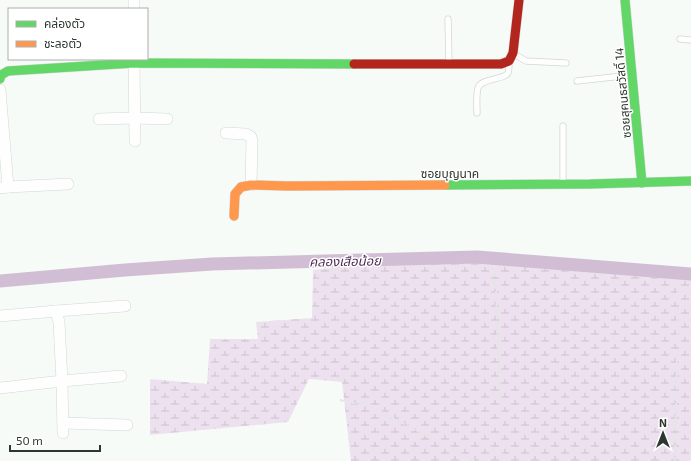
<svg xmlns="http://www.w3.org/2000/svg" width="691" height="461" font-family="'Exo 2','Noto Sans Thai',sans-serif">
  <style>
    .wetland { fill: url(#wetland-marsh) }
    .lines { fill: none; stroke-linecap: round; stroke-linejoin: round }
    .canal { stroke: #d1bed4; stroke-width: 13 }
    .lane-casing { stroke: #d0d8d2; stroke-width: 7 }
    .street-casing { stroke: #d0d8d2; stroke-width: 12 }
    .fast-casing { stroke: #d0d8d2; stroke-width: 10 }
    .slow-casing { stroke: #d0d8d2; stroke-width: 10 }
    .jam-casing { stroke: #d0d8d2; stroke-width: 10 }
    .path { stroke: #e3e6e4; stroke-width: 2; stroke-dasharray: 4 2; stroke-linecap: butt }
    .lane { stroke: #fefefe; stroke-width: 5.5 }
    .street { stroke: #fefefe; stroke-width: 11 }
    .fast { stroke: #63d668; stroke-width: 9 }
    .slow { stroke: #ff974d; stroke-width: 9 }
    .jam { stroke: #b3261e; stroke-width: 9 }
    .labels { text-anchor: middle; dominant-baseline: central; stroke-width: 3; stroke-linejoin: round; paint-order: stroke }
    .street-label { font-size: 12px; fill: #2c372f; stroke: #fff }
    .water-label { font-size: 13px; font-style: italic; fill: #4e2853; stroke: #fff }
  </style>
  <defs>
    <pattern id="wetland-marsh" width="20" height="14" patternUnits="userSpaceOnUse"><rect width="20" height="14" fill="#eee1ef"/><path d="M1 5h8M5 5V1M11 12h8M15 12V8" fill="none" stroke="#ccc2cd"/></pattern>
  </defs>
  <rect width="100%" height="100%" fill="#f6fbf7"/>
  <polygon class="wetland" points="372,263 477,263 691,280 691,461 351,461 342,382 309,379 288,422 150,435 150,379 207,384 210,339 258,339 256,322 312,318 313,270"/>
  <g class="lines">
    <polyline class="canal" points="0,281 125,270 212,264 477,257 691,274"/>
    <defs>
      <g id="lane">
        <polyline points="448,19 449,63"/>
        <polyline points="680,39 691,40"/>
        <polyline points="514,54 526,61 566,63"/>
        <polyline points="577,81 631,75"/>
        <path d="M 477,113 C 477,106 476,94 478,88 C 481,78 504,80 508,73 C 509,70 509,66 509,63"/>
        <polyline points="563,126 563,183"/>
      </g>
      <g id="street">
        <polyline points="134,0 134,9"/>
        <polyline points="134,59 135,141"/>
        <polyline points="0,90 8,187 0,188"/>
        <polyline points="99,119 135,118 167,119"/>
        <polyline points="226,133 246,134 251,137 252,141 251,185"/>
        <polyline points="8,187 68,184"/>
        <polyline points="0,316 56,311 125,306"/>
        <polyline points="0,388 62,381 59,322 56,311"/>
        <polyline points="63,423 127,425"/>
        <polyline points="63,433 62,381 121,376"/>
      </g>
      <g id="fast">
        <polyline points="625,0 642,183"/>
        <polyline points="0,79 1,75 8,71 134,63 354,64"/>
        <polyline points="445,185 590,184 691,181"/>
      </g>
      <polyline id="slow" points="234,216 235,194 241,187 251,185 287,186 445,185"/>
      <polyline id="jam" points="354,64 501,64 509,61 513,53 519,0"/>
    </defs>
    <use href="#lane" class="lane-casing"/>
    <use href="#street" class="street-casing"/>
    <use href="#fast" class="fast-casing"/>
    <use href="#slow" class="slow-casing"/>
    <use href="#jam" class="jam-casing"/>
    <g class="path">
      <polyline points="495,273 502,436 502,461"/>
      <polyline points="340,400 374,408 475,461"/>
      <polyline points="675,461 678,288"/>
    </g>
    <use href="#lane" class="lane"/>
    <use href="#street" class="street"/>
    <use href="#fast" class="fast"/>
    <use href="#slow" class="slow"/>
    <use href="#jam" class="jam"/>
  </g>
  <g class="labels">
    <g class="street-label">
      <text transform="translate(622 93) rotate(-95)">ซอยสุคนธสวัสดิ์ 14</text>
      <text x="450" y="173">ซอยบุญนาค</text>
    </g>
    <g class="water-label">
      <text transform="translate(345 261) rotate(-1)">คลองเสือน้อย</text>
    </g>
  </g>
  <rect x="8" y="8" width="140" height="52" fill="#ffffff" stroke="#abafac"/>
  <rect x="16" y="21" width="20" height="6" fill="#63d668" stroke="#abafac"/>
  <text x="44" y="28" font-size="12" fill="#2c372f">คล่องตัว</text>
  <rect x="16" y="41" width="20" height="6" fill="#ff974d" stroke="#abafac"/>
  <text x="44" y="48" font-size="12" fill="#2c372f">ชะลอตัว</text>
  <g transform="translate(663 433)" stroke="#ffffff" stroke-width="3" paint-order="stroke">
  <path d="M0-3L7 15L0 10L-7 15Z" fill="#2c372f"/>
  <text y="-6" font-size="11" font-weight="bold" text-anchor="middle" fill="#2c372f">N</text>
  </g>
  <path d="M10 445v6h90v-6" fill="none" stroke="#2c372f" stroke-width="2"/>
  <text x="16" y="445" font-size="12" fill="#2c372f" stroke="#ffffff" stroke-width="3" paint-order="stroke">50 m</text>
</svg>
